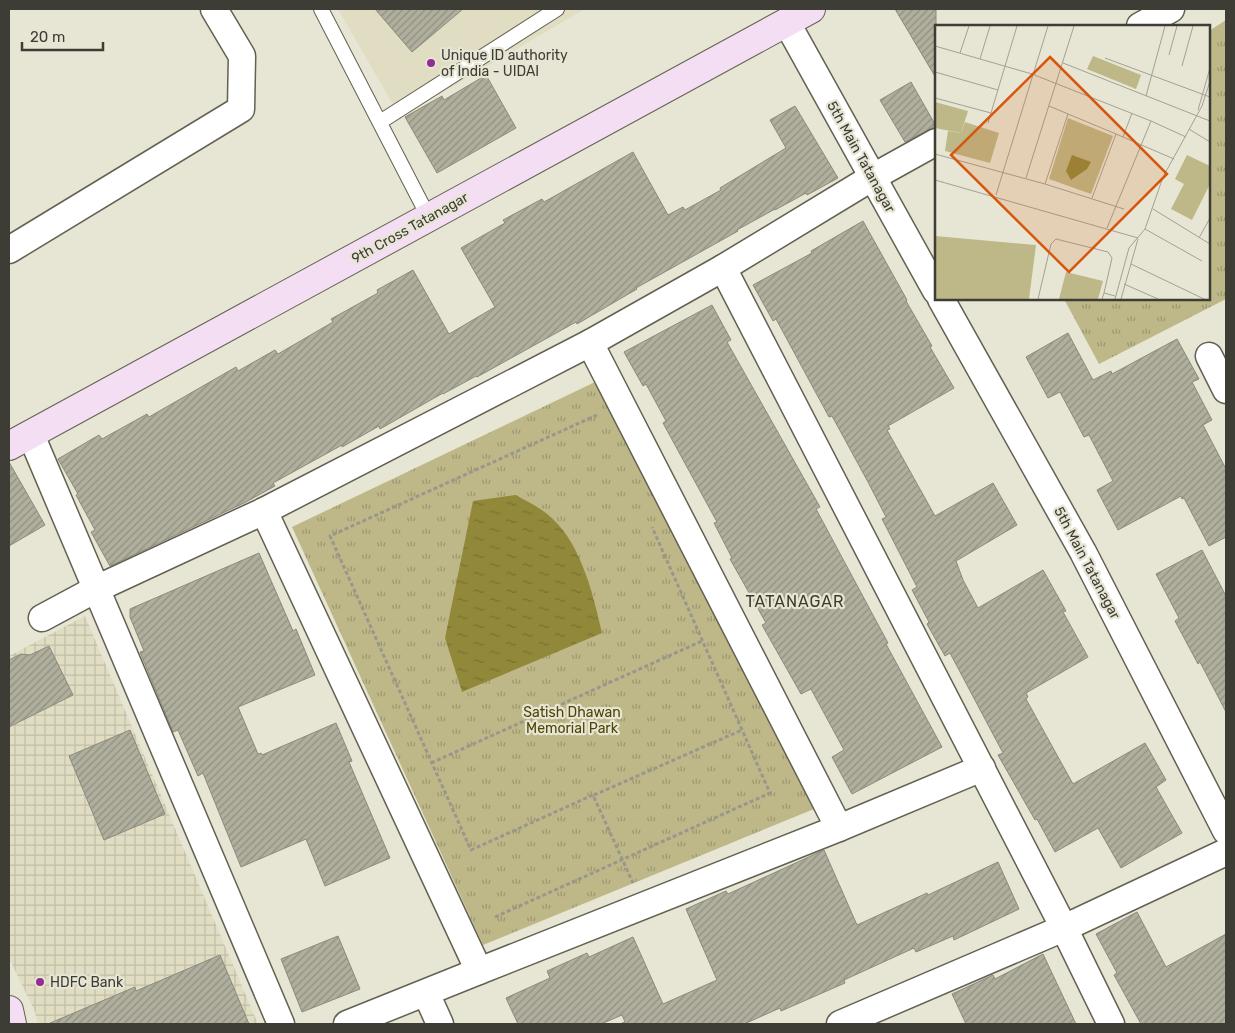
<svg xmlns="http://www.w3.org/2000/svg" width="1235" height="1033" font-family="Rubik,sans-serif">
  <style>
    .built { fill: #e0ddc3 }
    .industrial { fill: url(#industrial-grid) }
    .grass { fill: url(#grass-tufts) }
    .water { fill: url(#water-ripples) }
    .building { fill: url(#building-hatch); stroke: #8c8a7a }
    .lines { fill: none; stroke-linecap: round; stroke-linejoin: round }
    .lane-casing { stroke: #636152; stroke-width: 16 }
    .street-casing { stroke: #636152; stroke-width: 29 }
    .secondary-casing { stroke: #636152; stroke-width: 30 }
    .path { stroke: #99978b; stroke-width: 3; stroke-dasharray: 4 2.5; stroke-linecap: butt }
    .lane { stroke: #fff; stroke-width: 14 }
    .street { stroke: #fff; stroke-width: 26 }
    .secondary { stroke: #f4def3; stroke-width: 28 }
    .poi-dot { fill: #932d92; stroke: #e7e5d3; stroke-width: 2 }
    .labels { text-anchor: middle; dominant-baseline: central; stroke-width: 4.5; stroke-linejoin: round; paint-order: stroke }
    .poi-label { font-size: 14px; fill: #3d3c35; stroke: #e7e5d3; text-anchor: start }
    .street-label { font-size: 14px; fill: #3d3c35; stroke: #e7e5d3 }
    .park-label { font-size: 14px; fill: #4d4506; stroke: #e7e5d3 }
    .quarter-label { font-size: 16px; letter-spacing: 1px; fill: #3c3b2c; stroke: #e7e5d3 }
    .inset-road { fill: none; stroke: #a3a194; stroke-width: 1 }
    .view { fill: #d75610; fill-opacity: 0.15; stroke: #d75610; stroke-width: 2.5 }
    .inset-edge { fill: none; stroke: #3d3c35; stroke-width: 2.5 }
  </style>
  <defs>
    <pattern id="industrial-grid" width="8" height="8" patternUnits="userSpaceOnUse" patternTransform="scale(1.25)"><rect width="8" height="8" fill="#e0ddc3"/><path d="M0 4h8M4 0v8" fill="none" stroke="#c1bfa8"/></pattern>
    <pattern id="grass-tufts" width="24" height="20" patternUnits="userSpaceOnUse" patternTransform="scale(1.25)"><rect width="24" height="20" fill="#beb888"/><path d="M3 7l-1-3M5 7V3M7 7l1-3M15 17l-1-3M17 17v-4M19 17l1-3" fill="none" stroke="#9c9770"/></pattern>
    <pattern id="water-ripples" width="26" height="14" patternUnits="userSpaceOnUse" patternTransform="scale(1.25)"><rect width="26" height="14" fill="#92883a"/><path d="M2 4q2-2 4 0t4 0M15 11q2-2 4 0t4 0" fill="none" stroke="#787032"/></pattern>
    <pattern id="building-hatch" width="6" height="6" patternUnits="userSpaceOnUse" patternTransform="scale(1.25)"><rect width="6" height="6" fill="#b0ae9d"/><path d="M-1 1l2-2M0 6l6-6M5 7l2-2" fill="none" stroke="#908f81"/></pattern>
  </defs>
  <rect width="100%" height="100%" fill="#e7e5d3"/>
  <polygon class="built" points="338,9 585,9 400,117"/>
  <polygon class="industrial" points="85,616 258,1024 38,1024 35,1012 9,958 9,656"/>
  <g class="grass">
    <polygon points="1226,20 1226,299 1099,364 1064,299 1209,299 1209,31"/>
    <polygon points="595,382 814,809 483,945 292,527"/>
  </g>
  <path class="water" d="M 516,495 C 526,501 537,506 546,513 C 580,539 593,593 602,633 L 462,692 L 445,638 L 473,501 Z"/>
  <g class="building">
    <polygon points="375,9 463,9 412,52"/>
    <polygon points="895,9 936,9 936,78"/>
    <polygon points="486,75 516,128 437,173 405,117 442,96 444,100"/>
    <polygon points="911,82 936,126 905,142 880,100"/>
    <polygon points="795,106 838,178 807,195 806,193 775,210 775,209 737,230 738,231 636,288 637,289 577,324 576,322 477,377 476,376 443,394 443,393 380,429 379,426 342,447 342,445 273,483 275,486 244,503 110,566 91,532 95,530 76,495 78,494 58,459 99,435 102,439 147,414 149,417 236,367 238,371 275,350 278,354 333,322 331,319 378,293 377,290 413,270 449,334 495,307 461,248 505,223 503,220 542,199 544,202 633,152 668,215 683,207 685,210 721,190 720,188 786,148 770,120"/>
    <polygon points="863,221 907,300 906,301 932,346 930,347 954,388 888,426 890,429 887,430 935,516 993,483 1017,525 956,561 963,580 978,608 1043,570 1066,611 1063,612 1088,657 1026,693 1028,697 1026,699 1073,784 1145,743 1166,780 1156,787 1182,833 1121,868 1098,828 1055,852 1037,819 1035,820 998,755 1003,753 950,653 945,656 927,624 929,622 912,590 917,587 882,519 886,517 868,482 832,416 829,417 776,319 773,321 753,285 812,253 811,251"/>
    <polygon points="712,305 731,340 727,342 820,507 816,509 888,643 886,644 942,747 852,794 832,757 844,750 811,689 801,694 762,625 766,623 730,559 732,558 714,523 717,522 663,423 666,421 646,384 643,386 624,352"/>
    <polygon points="1068,333 1093,380 1111,371 1112,374 1177,339 1199,379 1192,382 1212,420 1203,425 1226,469 1226,537 1209,546 1184,498 1182,499 1181,496 1118,530 1097,490 1113,481 1089,435 1084,437 1060,392 1048,398 1026,357"/>
    <polygon points="9,462 45,525 9,546"/>
    <polygon points="1202,550 1226,596 1226,712 1200,662 1198,664 1175,621 1179,618 1156,574"/>
    <polygon points="259,553 293,631 296,629 315,675 238,707 258,754 261,753 262,755 336,723 352,761 349,762 390,858 325,886 306,839 241,867 203,773 198,776 178,730 173,732 140,652 144,651 130,617 130,609"/>
    <polygon points="49,646 73,695 9,727 9,660 21,654 30,655"/>
    <polygon points="130,730 165,814 104,840 69,756"/>
    <polygon points="824,850 857,925 927,893 928,895 998,862 1019,909 954,940 953,936 916,952 914,948 844,980 845,983 781,1011 780,1008 744,1024 620,1024 625,1022 622,1015 601,1024 518,1024 506,998 550,978 547,971 587,953 589,957 633,937 663,1004 717,980 686,909 726,891 728,894"/>
    <polygon points="1137,912 1166,967 1226,934 1226,1024 1141,1024 1114,975 1117,973 1096,934"/>
    <polygon points="338,936 360,989 302,1012 281,959"/>
    <polygon points="1043,954 1076,1024 966,1024 952,994 993,975 995,979"/>
    <polygon points="220,955 249,1024 48,1024 135,987 136,991"/>
  </g>
  <g class="lines">
    <defs>
      <g id="lane">
        <polyline points="321,9 429,218"/>
        <polyline points="380,122 557,9"/>
      </g>
      <g id="street">
        <polyline points="787,23 936,291"/>
        <polyline points="1140,26 1171,9"/>
        <polyline points="9,250 241,109 242,56 214,9"/>
        <polyline points="723,268 1064,928 1111,1024"/>
        <polyline points="941,299 1083,552 1226,831"/>
        <polyline points="590,343 839,828"/>
        <polyline points="1209,356 1226,390"/>
        <polyline points="31,435 281,1024"/>
        <polyline points="264,511 479,971 839,828 982,768"/>
        <polyline points="42,618 96,589 264,511 590,343 723,268 873,177 936,142"/>
        <polyline points="426,993 440,1024"/>
        <polyline points="347,1024 479,971"/>
        <polyline points="840,1024 1064,928 1226,852"/>
      </g>
      <g id="secondary">
        <polyline points="9,446 811,9"/>
        <polyline points="9,1010 12,1024"/>
      </g>
    </defs>
    <use href="#lane" class="lane-casing"/>
    <use href="#street" class="street-casing"/>
    <use href="#secondary" class="secondary-casing"/>
    <g class="path">
      <polyline points="597,415 330,536 471,850 593,795 633,883"/>
      <polyline points="431,763 702,641"/>
      <polyline points="594,795 742,730"/>
      <polyline points="495,917 770,793 652,527"/>
    </g>
    <use href="#lane" class="lane"/>
    <use href="#street" class="street"/>
    <use href="#secondary" class="secondary"/>
  </g>
  <g class="poi-dot">
    <circle cx="431" cy="63" r="5"/>
    <circle cx="40" cy="982" r="5"/>
  </g>
  <g class="labels">
    <g class="poi-label">
      <text x="441" y="55">Unique ID authority<tspan x="441" dy="16">of India - UIDAI</tspan></text>
      <text x="50" y="982">HDFC Bank</text>
    </g>
    <g class="street-label">
      <text transform="translate(861 157) rotate(61)">5th Main Tatanagar</text>
      <text transform="translate(410 228) rotate(-29)">9th Cross Tatanagar</text>
      <text transform="translate(1087 563) rotate(62)">5th Main Tatanagar</text>
    </g>
    <g class="park-label">
      <text x="572" y="712">Satish Dhawan<tspan x="572" dy="16">Memorial Park</tspan></text>
    </g>
    <g class="quarter-label">
      <text x="795" y="601">TATANAGAR</text>
    </g>
  </g>
  <g transform="translate(935 25)">
    <rect width="275" height="275" fill="#e7e5d3"/>
    <path d="M 158,31 L 206,50 L 201,64 L 152,44 ZM 133,93 L 178,111 L 156,169 L 114,154 ZM 30,97 L 64,108 L 55,138 L 10,126 L 13,106 L 26,108 ZM 252,130 L 275,141 L 275,159 L 257,195 L 236,184 L 249,159 L 240,154 ZM 0,211 L 101,220 L 94,274 L 0,274 ZM 131,247 L 168,256 L 163,274 L 124,274 Z" fill="#beb888"/>
    <path d="M 0,77 L 33,86 L 26,108 L 0,103 Z" fill="#beb888"/>
    <path d="M 137,130 L 156,137 L 152,144 L 136,155 L 131,146 Z" fill="#92883a"/>
    <path class="inset-road" d="M 0,21 L 97,49 L 216,96M 25,28 L 34,1M 234,30 L 242,1M 170,33 L 275,72M 45,34 L 55,1M 128,38 L 275,96M 247,41 L 258,1M 0,47 L 63,65M 211,71 L 230,1M 0,73 L 56,88M 114,81 L 181,109 L 157,173M 263,85 L 275,43M 53,98 L 82,1M 254,104 L 275,117M 181,109 L 239,134M 188,112 L 197,88M 0,129 L 110,159 L 189,184M 91,153 L 139,1M 0,155 L 203,213M 110,159 L 133,89M 61,170 L 113,1M 218,184 L 275,219M 172,203 L 216,96 L 251,112M 210,204 L 267,236M 264,213 L 275,193M 196,239 L 269,274M 189,259 L 223,274M 103,274 L 116,219 L 121,214 L 173,227 L 177,233 L 169,268M 167,274 L 169,268 L 180,271M 180,274 L 194,223 L 210,204 L 228,152 L 267,81 L 275,56M 186,274 L 203,214"/>
    <path class="view" d="M 115,32 L 232,149 L 134,247 L 16,130 Z"/>
    <rect width="275" height="275" class="inset-edge"/>
  </g>
  <rect width="1235" height="1033" fill="none" stroke="#3d3c35" stroke-width="20"/>
  <path d="M22 42v8h81v-8" fill="none" stroke="#3d3c35" stroke-width="2.5"/>
  <text x="30" y="42" font-size="15" fill="#3d3c35" stroke="#e7e5d3" stroke-width="4" paint-order="stroke">20 m</text>
</svg>
